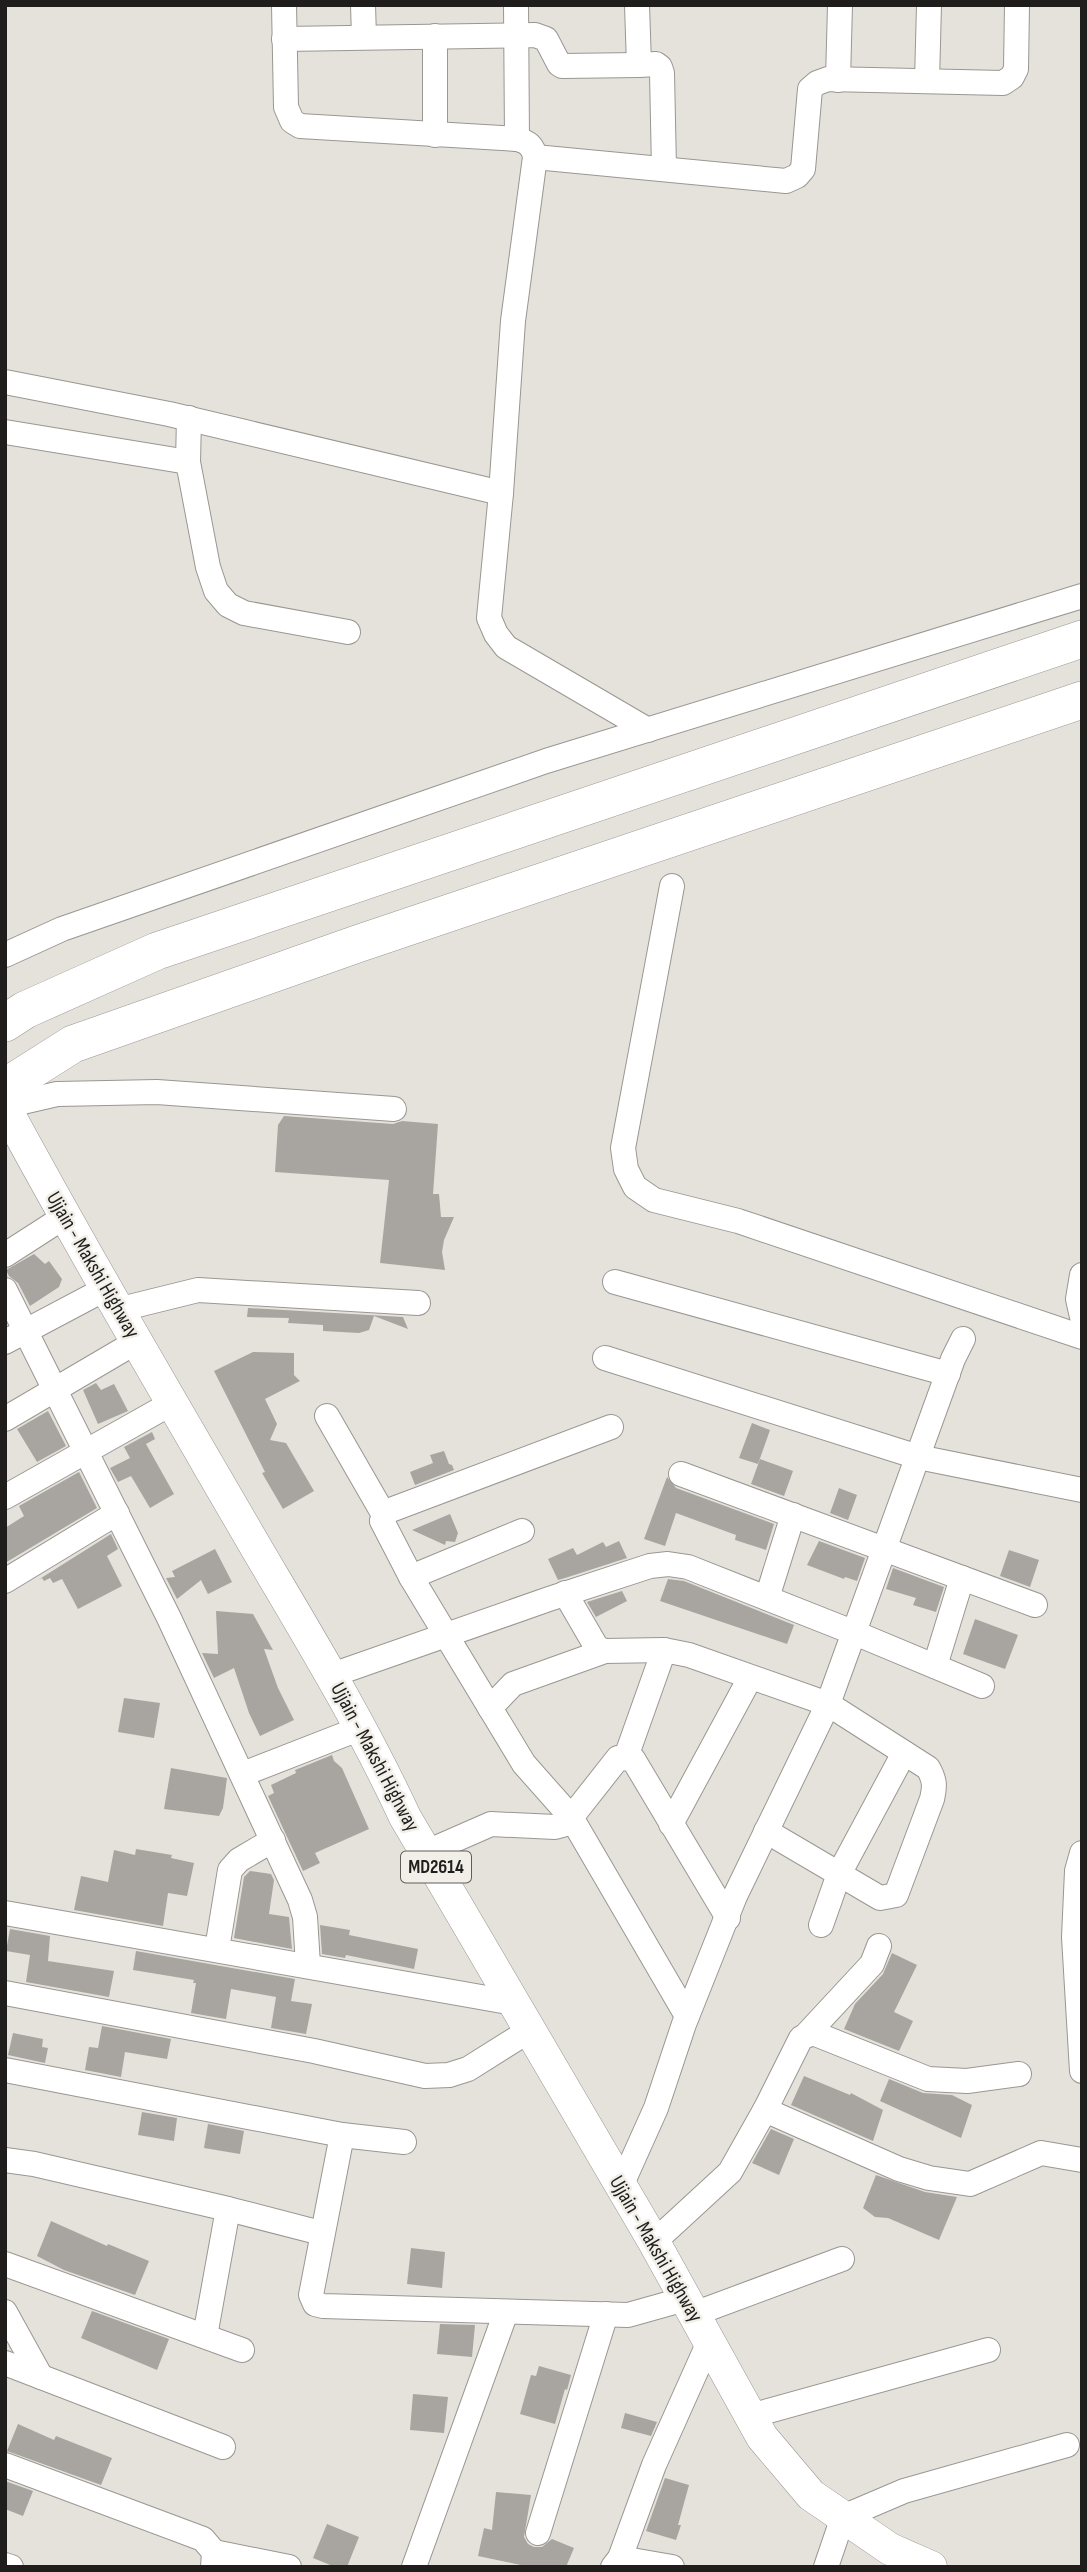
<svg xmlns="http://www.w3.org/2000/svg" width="1087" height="2572" font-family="'Sofia Sans Condensed',sans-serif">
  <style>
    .building { fill: #a8a5a0 }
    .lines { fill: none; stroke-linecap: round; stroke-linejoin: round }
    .minor-casing { stroke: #9a9792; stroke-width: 26 }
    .major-casing { stroke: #9a9792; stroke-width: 33 }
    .highway-casing { stroke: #9a9792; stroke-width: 38 }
    .minor { stroke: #fff; stroke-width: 24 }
    .major { stroke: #fff; stroke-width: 32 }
    .highway { stroke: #fff; stroke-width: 37 }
    .labels { text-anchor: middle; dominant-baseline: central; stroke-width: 5; stroke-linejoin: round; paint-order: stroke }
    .shield { fill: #f2efe9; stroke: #5e5d5a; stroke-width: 2 }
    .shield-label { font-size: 19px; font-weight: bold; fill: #1f1e1c }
    .street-label { font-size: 21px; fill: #1f1e1c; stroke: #f2efe9 }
  </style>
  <rect width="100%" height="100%" fill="#e5e2dc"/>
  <g class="building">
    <polygon points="284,1116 393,1124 402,1121 438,1124 433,1194 439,1194 441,1217 454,1217 444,1240 442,1252 445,1270 380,1263 389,1180 275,1172 278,1125"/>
    <polygon points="34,1254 45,1264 49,1261 62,1279 59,1287 30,1306 18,1283 9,1276 6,1270"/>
    <polygon points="248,1308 403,1317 408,1329 374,1316 369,1330 359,1333 323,1331 323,1325 288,1323 289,1318 247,1317"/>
    <polygon points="253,1352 294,1353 294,1375 300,1381 265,1399 277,1424 270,1440 286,1443 314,1491 283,1509 262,1473 265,1472 214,1371"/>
    <polygon points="96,1383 101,1390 114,1384 128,1411 98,1424 83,1390"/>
    <polygon points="48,1411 66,1446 37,1462 17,1429"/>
    <polygon points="752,1423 770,1430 758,1464 739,1458"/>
    <polygon points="152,1432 155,1439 146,1444 174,1494 150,1508 131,1476 118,1482 110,1468 130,1458 124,1447"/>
    <polygon points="444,1451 449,1464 452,1465 454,1470 415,1485 410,1472 433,1463 430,1455"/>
    <polygon points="760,1459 793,1471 784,1496 751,1484"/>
    <polygon points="79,1472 97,1508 5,1563 5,1528 24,1516 19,1506"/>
    <polygon points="667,1477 676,1488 774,1524 766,1550 735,1540 736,1535 676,1513 665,1546 644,1539"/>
    <polygon points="839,1488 857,1495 848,1520 830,1513"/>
    <polygon points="450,1514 458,1533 455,1542 446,1541 445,1545 412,1530"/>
    <polygon points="111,1534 118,1549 107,1556 122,1586 78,1609 62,1579 53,1583 50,1578 44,1581 42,1578 38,1580"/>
    <polygon points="619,1541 627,1558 565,1578 558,1580 548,1559 573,1548 577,1555 603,1542 606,1547"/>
    <polygon points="819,1541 865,1558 857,1581 845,1577 844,1579 807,1565"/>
    <polygon points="215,1549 232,1582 208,1594 201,1580 177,1599 166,1578 175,1577 172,1571"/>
    <polygon points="1009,1550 1039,1560 1030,1587 1000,1576"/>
    <polygon points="893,1568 944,1587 936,1612 913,1605 916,1598 886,1589"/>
    <polygon points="668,1579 684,1581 794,1625 787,1644 660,1601"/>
    <polygon points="622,1591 627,1601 596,1617 587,1602"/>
    <polygon points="216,1611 253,1614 273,1650 264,1649 278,1688 294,1720 260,1736 249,1713 234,1668 214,1678 202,1653 218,1654"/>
    <polygon points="975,1619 1018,1635 1005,1669 963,1654"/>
    <polygon points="124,1698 160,1703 154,1738 118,1732"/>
    <polygon points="332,1755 334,1761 342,1768 369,1829 315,1853 320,1863 303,1871 268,1796 274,1793 271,1785 296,1773 295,1770"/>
    <polygon points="171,1768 227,1778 223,1808 219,1816 164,1809"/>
    <polygon points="136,1849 172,1855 171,1858 194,1863 187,1896 168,1893 163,1926 74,1910 81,1876 108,1882 114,1850 135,1855"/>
    <polygon points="250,1871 271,1874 274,1880 269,1914 289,1917 292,1949 234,1938 244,1877"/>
    <polygon points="320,1925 350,1930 349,1935 418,1949 414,1969 346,1955 345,1958 322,1954"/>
    <polygon points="10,1929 50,1936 48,1961 114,1971 109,1997 26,1982 30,1955 6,1951"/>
    <polygon points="136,1951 295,1979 291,2001 312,2004 306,2034 271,2028 276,1997 231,1989 226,2019 191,2013 196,1983 193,1983 194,1980 133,1970"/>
    <polygon points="892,1953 917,1965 894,2012 913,2021 899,2051 844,2029 855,2004 883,1974"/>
    <polygon points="102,2026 171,2039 167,2059 125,2052 121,2077 85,2070 89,2047 98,2048"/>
    <polygon points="13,2033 43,2039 42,2047 48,2048 45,2063 8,2055"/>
    <polygon points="804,2076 850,2095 851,2093 883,2110 873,2141 791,2105"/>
    <polygon points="889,2079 923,2093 952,2095 972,2105 961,2138 880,2101"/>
    <polygon points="142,2112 177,2118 174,2141 138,2135"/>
    <polygon points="208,2124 244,2131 240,2154 204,2148"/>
    <polygon points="771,2129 794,2139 779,2175 752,2163"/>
    <polygon points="876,2175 925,2192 957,2197 939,2240 888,2218 875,2217 863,2208"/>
    <polygon points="51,2221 107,2246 108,2244 149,2261 135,2295 64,2270 37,2256"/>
    <polygon points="411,2248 445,2252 442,2288 407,2284"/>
    <polygon points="92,2311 169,2339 157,2370 81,2338"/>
    <polygon points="440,2324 475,2325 472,2357 437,2354"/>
    <polygon points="539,2366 571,2375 567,2390 565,2389 555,2424 520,2414 531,2375 536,2376"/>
    <polygon points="413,2394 448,2397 444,2433 410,2430"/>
    <polygon points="625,2413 657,2422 651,2436 621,2428"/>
    <polygon points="18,2424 54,2440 56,2436 112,2458 101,2485 7,2451"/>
    <polygon points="665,2478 689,2485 678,2525 681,2525 676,2540 646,2531"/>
    <polygon points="5,2481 33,2491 23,2516 5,2509"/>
    <polygon points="496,2492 531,2495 524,2537 528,2544 534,2547 542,2547 552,2539 574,2548 566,2567 530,2567 478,2556 484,2528 492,2530"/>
    <polygon points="327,2524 359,2537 347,2567 335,2567 313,2558"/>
  </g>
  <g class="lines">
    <defs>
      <g id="minor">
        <path d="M 284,5 L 286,107 L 292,121 L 300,126 L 517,139 C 528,142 533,146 535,157 L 513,321 L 501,493"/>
        <polyline points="363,5 364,37"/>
        <polyline points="516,5 517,139"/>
        <polyline points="637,5 639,65 656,64 660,67 662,73 664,169"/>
        <polyline points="284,39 535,35 546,39 559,64 562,66 639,65"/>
        <polyline points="838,80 840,5"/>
        <polyline points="927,81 929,5"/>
        <polyline points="435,135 435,36"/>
        <polyline points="535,157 786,181 797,176 803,169 810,89 817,83 828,79 1003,83 1012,77 1016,69 1017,5"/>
        <polyline points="5,382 169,414 501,493 489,618 496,634 506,647 648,730"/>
        <polyline points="5,432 188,462 208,567 216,591 228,605 244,613 348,632"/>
        <polyline points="188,462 189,418"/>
        <polyline points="672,886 623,1148 626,1169 635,1187 654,1200 738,1221 1082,1337"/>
        <polyline points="5,955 62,929 546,761 1082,596"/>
        <polyline points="5,1106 57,1094 157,1092 394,1109"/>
        <polyline points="5,1255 64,1217"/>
        <polyline points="1082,1275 1078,1299 1082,1317"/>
        <polyline points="615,1282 948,1374"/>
        <polyline points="5,1290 169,1618 300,1900 305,1917 308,1965"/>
        <polyline points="117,1310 198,1290 418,1303"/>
        <polyline points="5,1342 105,1289"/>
        <polyline points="605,1358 918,1457 1082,1490"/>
        <polyline points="327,1416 384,1515"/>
        <polyline points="5,1419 136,1342"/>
        <polyline points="611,1427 388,1511 382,1521 411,1577 524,1764 571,1817 687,2016"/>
        <polyline points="681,1474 1035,1605"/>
        <polyline points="5,1497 172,1403"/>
        <polyline points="411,1577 522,1531"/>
        <polyline points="5,1581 117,1513"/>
        <path d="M 565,1593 L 597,1648 L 605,1651 L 664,1650 L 689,1655 L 828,1704 L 928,1768 C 935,1780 935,1786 932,1799 L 896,1895 L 880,1898 L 766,1831"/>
        <polyline points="767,1598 793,1515"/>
        <polyline points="935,1666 962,1578"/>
        <polyline points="332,1675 549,1599 650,1566 668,1564 688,1567 855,1633 982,1686"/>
        <polyline points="490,1708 513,1684 605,1651"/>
        <polyline points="626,1757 664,1650"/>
        <polyline points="243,1774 361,1728"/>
        <polyline points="671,1824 750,1678"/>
        <polyline points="427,1852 491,1824 555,1827 566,1824 618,1758 633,1759 728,1918"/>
        <polyline points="1082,1853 1077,1871 1074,1937 1082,2071"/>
        <polyline points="5,1913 514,2003"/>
        <polyline points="821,1925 839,1874 904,1753"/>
        <polyline points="217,1949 230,1870 239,1860 273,1840"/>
        <polyline points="5,1993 314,2051 425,2076 449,2075 468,2069 530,2030"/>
        <polyline points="807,2034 872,1964 879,1946"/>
        <polyline points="5,2070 342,2135 404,2142"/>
        <polyline points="765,2110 801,2038 813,2033 928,2079 967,2081 1019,2074"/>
        <polyline points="342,2135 311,2295 315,2304 323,2306 628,2315 685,2299"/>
        <polyline points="5,2160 34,2164 228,2209 321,2233"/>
        <polyline points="621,2186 656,2108 684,2024 735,1896 828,1704 953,1359 963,1339"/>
        <polyline points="654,2242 730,2172 765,2110 899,2169 929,2178 970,2184 1041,2153 1082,2160"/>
        <polyline points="5,2264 242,2350"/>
        <polyline points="5,2312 41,2377"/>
        <polyline points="694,2314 842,2259"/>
        <polyline points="205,2336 228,2209"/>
        <polyline points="5,2363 223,2447"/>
        <polyline points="750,2416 988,2350"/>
        <polyline points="5,2465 203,2539 214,2552 213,2567"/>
        <polyline points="538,2533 606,2314"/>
        <polyline points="214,2552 289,2567"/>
        <polyline points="620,2558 672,2567"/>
        <polyline points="5,2565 11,2567"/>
        <polyline points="414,2567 506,2312"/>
        <polyline points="613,2567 620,2558 654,2465 709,2342"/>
        <polyline points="826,2567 843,2517 904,2491 1067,2445"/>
      </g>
      <path id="major" d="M 5,1107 C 85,1255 170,1399 254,1544 C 307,1634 361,1722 405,1817 L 654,2242 L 762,2437 L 811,2495 L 890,2549 L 931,2567"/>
      <g id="highway">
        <polyline points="5,1023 25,1010 157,951 1082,639"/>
        <polyline points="5,1087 73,1044 360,943 1082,700"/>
      </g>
    </defs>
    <use href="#minor" class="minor-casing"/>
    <use href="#major" class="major-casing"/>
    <use href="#highway" class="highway-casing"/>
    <use href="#minor" class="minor"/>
    <use href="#major" class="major"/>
    <use href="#highway" class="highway"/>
  </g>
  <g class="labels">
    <rect class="shield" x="401" y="1851.5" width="70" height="31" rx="5"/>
    <g class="shield-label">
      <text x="436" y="1867">MD2614</text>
    </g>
    <g class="street-label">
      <text transform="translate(93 1265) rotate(60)">Ujjain - Makshi Highway</text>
      <text transform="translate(375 1757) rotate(62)">Ujjain - Makshi Highway</text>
      <text transform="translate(656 2249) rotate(60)">Ujjain - Makshi Highway</text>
    </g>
  </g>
  <rect width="1087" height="2572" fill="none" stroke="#1f1e1c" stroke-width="14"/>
</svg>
